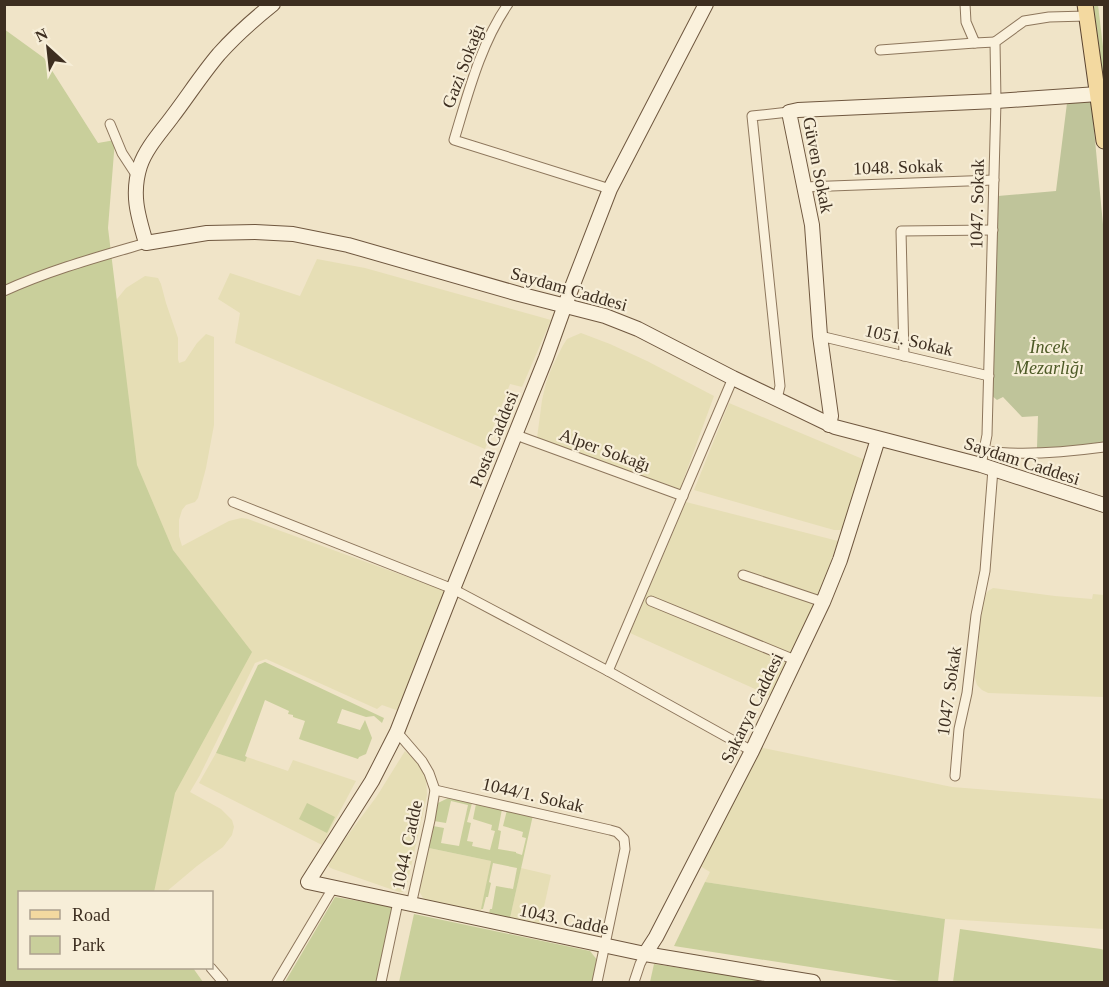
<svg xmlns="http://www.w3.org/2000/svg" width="1109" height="987" font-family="Georgia,serif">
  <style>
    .farmland { fill: #e6deb5 }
    .green { fill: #c9cf9b }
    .cemetery { fill: #bfc49a }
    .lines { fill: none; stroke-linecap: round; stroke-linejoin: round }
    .street-casing { stroke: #8d765c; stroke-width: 11 }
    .secondary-casing { stroke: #6f573f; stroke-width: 16 }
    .primary-casing { stroke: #5b4430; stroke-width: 17 }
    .street { stroke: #faf1dc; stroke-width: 9 }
    .secondary { stroke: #faf1dc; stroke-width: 14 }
    .primary { stroke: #f3d9a0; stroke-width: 15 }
    .labels { text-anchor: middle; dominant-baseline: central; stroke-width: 4.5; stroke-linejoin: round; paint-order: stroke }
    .street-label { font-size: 18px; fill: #3d2e20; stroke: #f7eed8 }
    .park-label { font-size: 18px; font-style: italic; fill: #4d5a26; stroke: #f7eed8 }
  </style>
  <rect width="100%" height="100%" fill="#f0e4c8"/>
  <g class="farmland">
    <polygon points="317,259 365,268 551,320 522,387 510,384 485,449 235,343 240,313 218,299 230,273 300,296"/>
    <polygon points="145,276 158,278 161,284 166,303 178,338 178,359 179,363 185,361 197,343 206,334 214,337 214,425 206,468 198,498 195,502 186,505 182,510 179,520 179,536 182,546 229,521 241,518 248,519 446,591 399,711 382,705 377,709 266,659 255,663 200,775 190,792 221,809 232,820 234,827 232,835 223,847 197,866 166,892 23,892 4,563 99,321 126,288"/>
    <polygon points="581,333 610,344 647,361 714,396 680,489 537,438 542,400 546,383 552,367 562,347 567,339"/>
    <polygon points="729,403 865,460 845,526 840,530 834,530 694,490"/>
    <polygon points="686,502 838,541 815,605 773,697 630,633"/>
    <polygon points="993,588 1055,596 1092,599 1093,594 1104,595 1104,697 988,693 982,690 977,685 975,678 982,607 984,597 988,591"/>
    <polygon points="758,747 952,787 1104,799 1104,929 945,919 705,882 710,872 700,866"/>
    <polygon points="405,751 414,759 423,771 426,778 427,795 406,889 403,892 399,892 333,869 329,867 328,862 377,796"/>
    <polygon points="216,753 244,761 247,757 288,771 293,760 356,781 322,845 199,783"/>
    <polygon points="429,848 491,861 481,912 426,900 423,898 419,891"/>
    <polygon points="521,868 551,875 540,925 510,918"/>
  </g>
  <g class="green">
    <polygon points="1092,5 1098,5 1104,55 1104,92"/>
    <polygon points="4,29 44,58 98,143 115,140 108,228 137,465 173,550 252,652 175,793 154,892 20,892 20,968 193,968 203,982 5,982"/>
    <polygon points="265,662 384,718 382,723 374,716 366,717 342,709 337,723 360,730 365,720 372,738 366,754 359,757 358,759 299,739 305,721 293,717 293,715 288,714 289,711 265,700 245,756 247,757 245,762 216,753 258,665"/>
    <polygon points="448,798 472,803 467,822 471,823 467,841 473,842 472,846 490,850 495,831 491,830 492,825 473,819 476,804 502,809 498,830 501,831 498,849 516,852 516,853 522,855 526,838 522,837 523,832 503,826 507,810 533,815 510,918 489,914 490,909 492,909 496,886 513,889 517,868 493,863 489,882 491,883 488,897 486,897 483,909 481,909 491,861 429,848 433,826 444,828 441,843 459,846 468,805 451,801 446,823 434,821 438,803"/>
    <polygon points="307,803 335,817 327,833 299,819"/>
    <polygon points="705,882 945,919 938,982 907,982 674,946"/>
    <polygon points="335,897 394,907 377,982 285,982"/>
    <polygon points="414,914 590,951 598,961 593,982 399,982"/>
    <polygon points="960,929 1101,949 1104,950 1104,982 953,982"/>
    <polygon points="654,964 775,982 650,982"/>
  </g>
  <polygon class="cemetery" points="1091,98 1104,235 1104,443 1075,447 1037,448 1038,416 1022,417 1003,397 997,400 991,395 998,196 1056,191 1067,103"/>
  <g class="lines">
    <defs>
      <g id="street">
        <path d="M 508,4 C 480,45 468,94 454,140 L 610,189"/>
        <polyline points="965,4 966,22 975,43 995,42"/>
        <polyline points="880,50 975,43"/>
        <polyline points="110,124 122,153 137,176"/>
        <polyline points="804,187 994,180"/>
        <path d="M 4,291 C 50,270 98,257 146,243"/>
        <polyline points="820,336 989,376"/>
        <polyline points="904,356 901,231 993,230"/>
        <polyline points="777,399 780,386 752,116 789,112"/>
        <polyline points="516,435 683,496"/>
        <path d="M 985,451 C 1023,456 1067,452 1104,447"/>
        <polyline points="981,465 987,435 996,101 995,42 1024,21 1049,17 1087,16"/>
        <polyline points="233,502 453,589 608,671 752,751"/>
        <polyline points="743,575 823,602"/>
        <polyline points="651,601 795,660"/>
        <polyline points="608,671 733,378"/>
        <polyline points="397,732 422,761 429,773 435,790 430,820 411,905"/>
        <polyline points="955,776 959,729 967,693 976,615 985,571 993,469"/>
        <polyline points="435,790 610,830 617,832 624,839 625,849 597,982"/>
        <polyline points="211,968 223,982"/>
        <polyline points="277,982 333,888"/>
        <polyline points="381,982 398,902"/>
        <polyline points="634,982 640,964 645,954"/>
      </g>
      <g id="secondary">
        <path d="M 273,4 C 253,20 235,36 219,54 C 202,74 188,96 172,117 C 161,132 146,148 140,166 C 131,194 138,216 146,243 L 207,233 L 255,232 L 293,234 L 348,245 L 519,294 L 605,316 L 638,329 L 733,378 L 835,427 L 981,465 L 1104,505"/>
        <polyline points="706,4 610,189 565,305 546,358 453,589 397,732 372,781 308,882 645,954 813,982"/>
        <polyline points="829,425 831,416 820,336 812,225 789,112 798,110 996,101 1098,94"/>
        <polyline points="645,954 656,937 752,751 823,602 840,560 878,439"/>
      </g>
      <polyline id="primary" points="1085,4 1104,141"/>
    </defs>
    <use href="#street" class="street-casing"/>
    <use href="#secondary" class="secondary-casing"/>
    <use href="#primary" class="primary-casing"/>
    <use href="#street" class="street"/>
    <use href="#secondary" class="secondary"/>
    <use href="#primary" class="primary"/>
  </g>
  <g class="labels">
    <g class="street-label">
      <text transform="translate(463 66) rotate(-69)">Gazi Sokağı</text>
      <text transform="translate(818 165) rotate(79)">Güven Sokak</text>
      <text transform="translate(898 167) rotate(-2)">1048. Sokak</text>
      <text transform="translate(977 204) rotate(-89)">1047. Sokak</text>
      <text transform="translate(569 289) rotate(16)">Saydam Caddesi</text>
      <text transform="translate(909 340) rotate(13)">1051. Sokak</text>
      <text transform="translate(494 439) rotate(-68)">Posta Caddesi</text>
      <text transform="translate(605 450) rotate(20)">Alper Sokağı</text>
      <text transform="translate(1022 461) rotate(18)">Saydam Caddesi</text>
      <text transform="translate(949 691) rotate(-82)">1047. Sokak</text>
      <text transform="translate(752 708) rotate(-64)">Sakarya Caddesi</text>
      <text transform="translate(533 795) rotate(13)">1044/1. Sokak</text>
      <text transform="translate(407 845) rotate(-78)">1044. Cadde</text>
      <text transform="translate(564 919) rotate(12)">1043. Cadde</text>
    </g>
    <g class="park-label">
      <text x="1049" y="347">İncek<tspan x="1049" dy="21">Mezarlığı</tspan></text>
    </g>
  </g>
  <rect width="1109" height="987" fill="none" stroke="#3d2e20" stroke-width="12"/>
  <rect x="18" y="891" width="195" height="78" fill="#f7eed8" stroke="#ada18e" stroke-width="1.5"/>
  <rect x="30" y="910" width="30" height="9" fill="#f3d9a0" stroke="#ada18e" stroke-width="1.5"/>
  <text x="72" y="921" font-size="18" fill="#3d2e20">Road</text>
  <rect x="30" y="936" width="30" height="18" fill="#c9cf9b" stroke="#ada18e" stroke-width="1.5"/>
  <text x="72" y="951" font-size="18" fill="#3d2e20">Park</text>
  <g transform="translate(48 48) rotate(333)" stroke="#f7eed8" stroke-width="4.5" paint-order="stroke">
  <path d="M0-4.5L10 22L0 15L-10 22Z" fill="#3d2e20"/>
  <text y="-9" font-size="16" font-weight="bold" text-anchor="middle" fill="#3d2e20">N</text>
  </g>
</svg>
